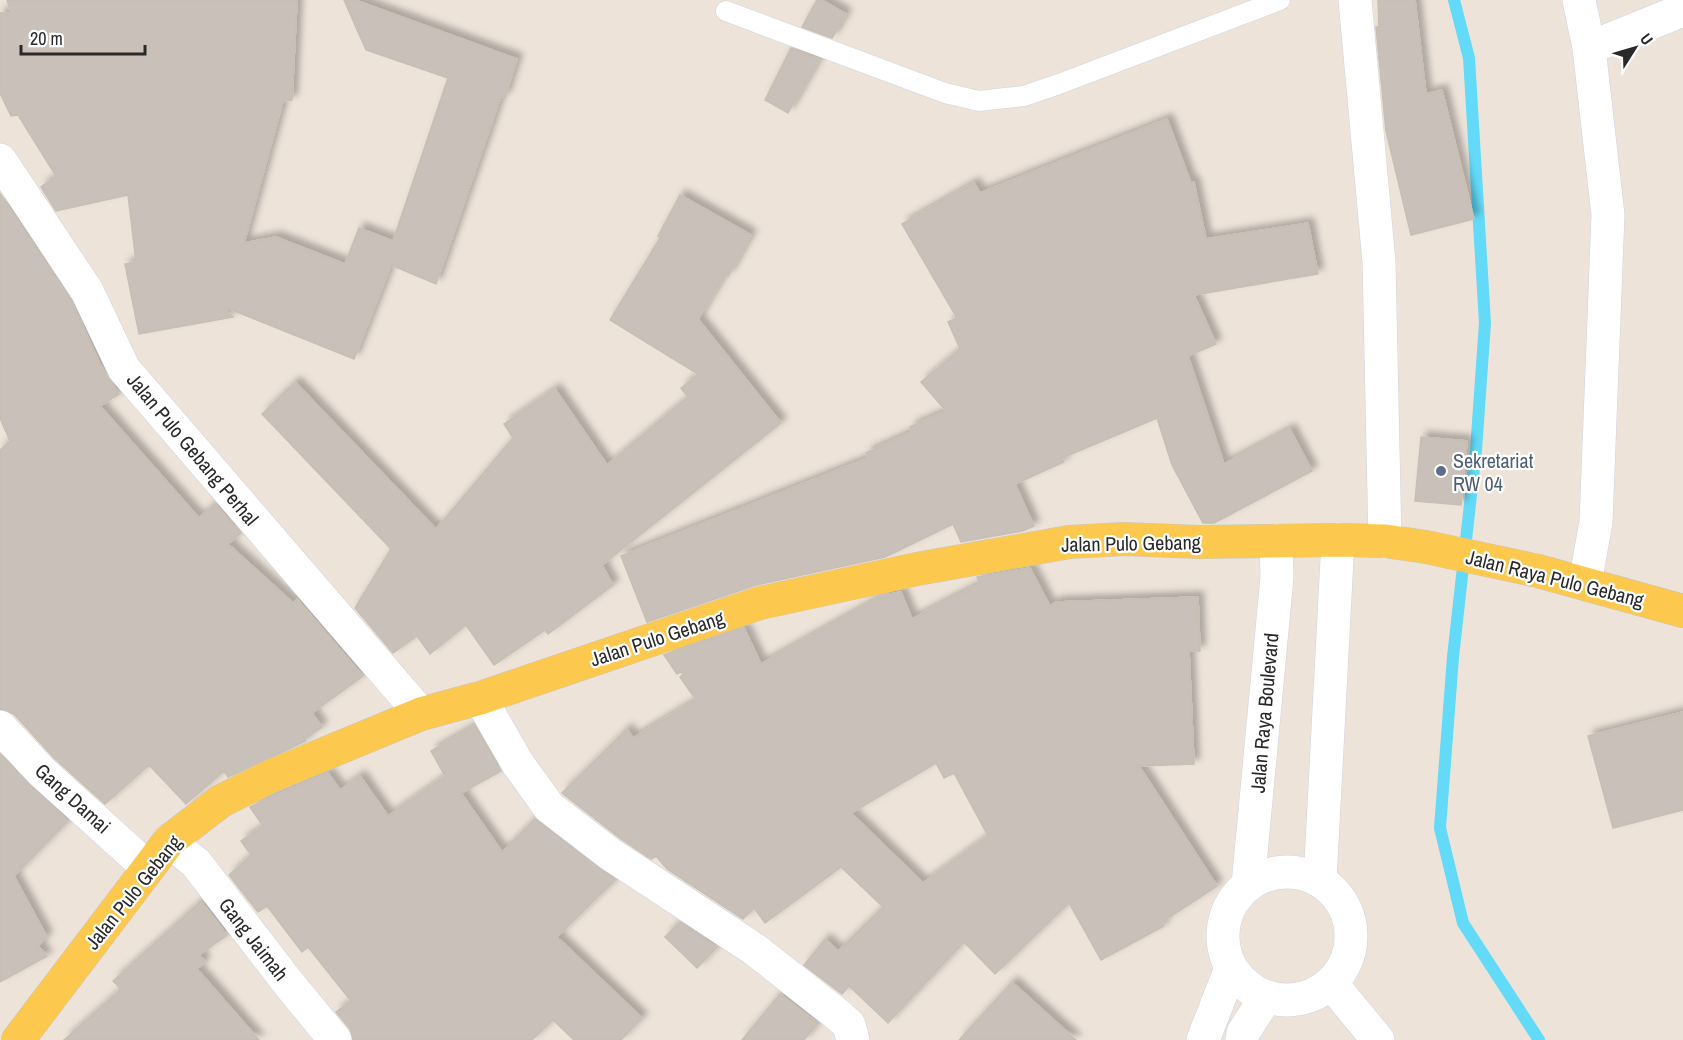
<svg xmlns="http://www.w3.org/2000/svg" width="1683" height="1040" font-family="'Archivo Narrow',sans-serif">
  <style>
    .lines { fill: none; stroke-linecap: round; stroke-linejoin: round }
    .stream { stroke: #62daf8; stroke-width: 12 }
    .building { fill: #c8c0b9; stroke: #c8bfb3; stroke-width: 1.5; fill-rule: evenodd; filter: url(#shadow) }
    .lane-casing { stroke: #ced3e3; stroke-width: 21 }
    .street-casing { stroke: #ced3e3; stroke-width: 34 }
    .primary-casing { stroke: #c7c7c7; stroke-width: 34 }
    .lane { stroke: #fff; stroke-width: 20 }
    .street { stroke: #fff; stroke-width: 33 }
    .primary { stroke: #fcc94e; stroke-width: 33 }
    .service-dot { fill: #5c6f8a; stroke: #fff; stroke-width: 2 }
    .labels { text-anchor: middle; dominant-baseline: central; stroke-width: 4.5; stroke-linejoin: round; paint-order: stroke }
    .street-label { font-size: 20px; fill: #292929; stroke: #fff }
    .service-label { font-size: 20px; fill: #4e5e75; stroke: #fff; text-anchor: start }
  </style>
  <defs>
    <filter id="shadow"><feDropShadow dx="5.5" dy="-5.5" stdDeviation="3" flood-color="#0004"/></filter>
  </defs>
  <rect width="100%" height="100%" fill="#ede3d9"/>
  <g class="lines">
    <polyline class="stream" points="1454,0 1469,58 1485,323 1476,450 1453,657 1440,828 1463,923 1539,1040"/>
  </g>
  <g class="building">
    <polygon points="7,0 297,0 292,100 283,101 244,243 276,237 345,264 359,228 393,241 448,78 366,50 344,0 355,0 517,59 505,97 501,96 436,284 391,265 354,359 222,306 233,317 139,334 125,264 136,262 128,195 56,211 41,187 56,176 18,115 11,116 0,93 0,13 11,13"/>
    <polygon points="817,0 822,0 846,14 832,38 802,27"/>
    <polygon points="1378,0 1415,0 1426,94 1442,90 1474,219 1411,235 1386,131 1376,27 1379,27"/>
    <polygon points="791,48 819,59 788,113 765,100"/>
    <polygon points="1167,119 1191,183 1194,182 1206,239 1308,223 1318,274 1194,295 1216,344 1188,356 1224,464 1290,429 1312,471 1214,523 1203,523 1172,465 1157,418 1062,458 1064,462 1015,484 1034,526 1022,531 961,542 953,524 885,557 756,585 647,622 621,556 868,458 866,453 912,432 910,427 946,411 921,382 960,349 948,322 957,318 902,224 974,183 980,193"/>
    <polygon points="0,194 71,300 100,364 119,394 100,406 199,518 215,504 241,533 228,544 293,603 297,599 363,676 312,713 322,727 305,739 306,741 228,777 224,771 186,804 149,765 105,804 54,758 14,714 0,709 0,450 10,441 0,418"/>
    <polygon points="680,195 751,235 728,276 725,274 698,319 781,423 602,565 613,585 548,634 545,630 494,665 466,625 430,654 417,636 393,653 355,608 391,549 262,414 295,382 436,529 513,438 504,424 555,389 607,465 688,397 681,388 698,374 610,320 660,238 658,236"/>
    <polygon points="1421,437 1467,441 1461,505 1415,501"/>
    <path d="M 1030,568 L 1050,606 L 1057,602 L 1198,597 L 1200,651 L 1189,651 L 1194,764 L 1139,766 L 1217,886 L 1162,922 L 1164,926 L 1101,960 L 1069,903 L 995,974 L 964,942 L 888,1023 L 849,986 L 842,994 L 804,965 L 825,939 L 838,951 L 883,907 L 841,867 L 765,923 L 754,908 L 743,919 L 667,869 L 656,856 L 651,859 L 621,839 L 562,793 L 627,729 L 633,738 L 696,700 L 680,677 L 683,674 L 681,672 L 677,674 L 664,655 L 744,628 L 761,664 L 885,595 L 901,592 L 912,619 L 980,584 L 977,577 ZM 936,763 L 944,778 L 954,773 L 988,836 L 923,883 L 851,813 Z"/>
    <polygon points="1683,712 1683,810 1613,828 1588,736"/>
    <polygon points="475,726 501,771 461,793 502,852 535,819 615,880 557,937 642,1018 621,1040 574,1040 553,1020 532,1040 353,1040 350,1029 336,1012 351,1001 308,947 302,952 267,906 258,912 229,875 251,855 241,841 263,826 250,807 328,773 340,790 360,776 388,816 445,776 431,751"/>
    <polygon points="0,754 68,821 14,876 47,937 38,946 47,956 0,982"/>
    <polygon points="201,901 227,935 199,955 205,962 197,969 259,1040 64,1040 121,989 113,981"/>
    <polygon points="680,922 717,947 697,968 665,937"/>
    <polygon points="1012,982 1076,1040 959,1040"/>
    <polygon points="780,994 818,1023 804,1040 742,1040"/>
  </g>
  <g class="lines">
    <defs>
      <polyline id="lane" points="726,11 945,93 979,101 1024,96 1059,84 1280,0"/>
      <g id="street">
        <polyline points="1355,0 1379,262 1385,541"/>
        <polyline points="1579,0 1589,48 1608,215 1596,522 1585,583"/>
        <polyline points="1589,48 1683,10"/>
        <polyline points="0,160 87,291 124,369 421,714"/>
        <polyline points="480,698 518,764 549,807 610,854 754,949 838,1015 849,1025 853,1040"/>
        <polyline points="0,727 41,771 147,867"/>
        <polyline points="169,841 196,863 289,984 335,1040"/>
        <circle cx="1287" cy="936" r="64"/>
        <polyline points="1320,881 1338,540"/>
        <polyline points="1248,885 1277,577 1276,541"/>
        <polyline points="1331,983 1378,1040"/>
        <polyline points="1203,1040 1231,968"/>
        <polyline points="1242,1040 1243,1033 1266,997"/>
      </g>
      <polyline id="primary" points="18,1040 169,841 221,801 271,776 421,714 480,698 760,603 917,569 1069,542 1124,539 1199,542 1338,540 1385,541 1426,547 1538,571 1683,611"/>
    </defs>
    <use href="#lane" class="lane-casing"/>
    <use href="#street" class="street-casing"/>
    <use href="#primary" class="primary-casing"/>
    <use href="#lane" class="lane"/>
    <use href="#street" class="street"/>
    <use href="#primary" class="primary"/>
  </g>
  <circle class="service-dot" cx="1441" cy="471" r="6"/>
  <g class="labels">
    <g class="street-label">
      <text transform="translate(193 449) rotate(50)">Jalan Pulo Gebang Perhal</text>
      <text transform="translate(1131 543) rotate(-1)">Jalan Pulo Gebang</text>
      <text transform="translate(1555 578) rotate(14)">Jalan Raya Pulo Gebang</text>
      <text transform="translate(657 638) rotate(-18)">Jalan Pulo Gebang</text>
      <text transform="translate(1264 713) rotate(-85)">Jalan Raya Boulevard</text>
      <text transform="translate(73 798) rotate(42)">Gang Damai</text>
      <text transform="translate(133 892) rotate(-51)">Jalan Pulo Gebang</text>
      <text transform="translate(254 939) rotate(52)">Gang Jaimah</text>
    </g>
    <g class="service-label">
      <text x="1453" y="460">Sekretariat<tspan x="1453" dy="23">RW 04</tspan></text>
    </g>
  </g>
  <g transform="translate(1635 48) rotate(53)" stroke="#ffffff" stroke-width="4.5" paint-order="stroke">
  <path d="M0-4.5L10 22L0 15L-10 22Z" fill="#292929"/>
  <text y="-9" font-size="16" font-weight="bold" text-anchor="middle" fill="#292929">U</text>
  </g>
  <path d="M21 45v9h124v-9" fill="none" stroke="#292929" stroke-width="3"/>
  <text x="30" y="45" font-size="18" fill="#292929" stroke="#ffffff" stroke-width="4.5" paint-order="stroke">20 m</text>
</svg>
